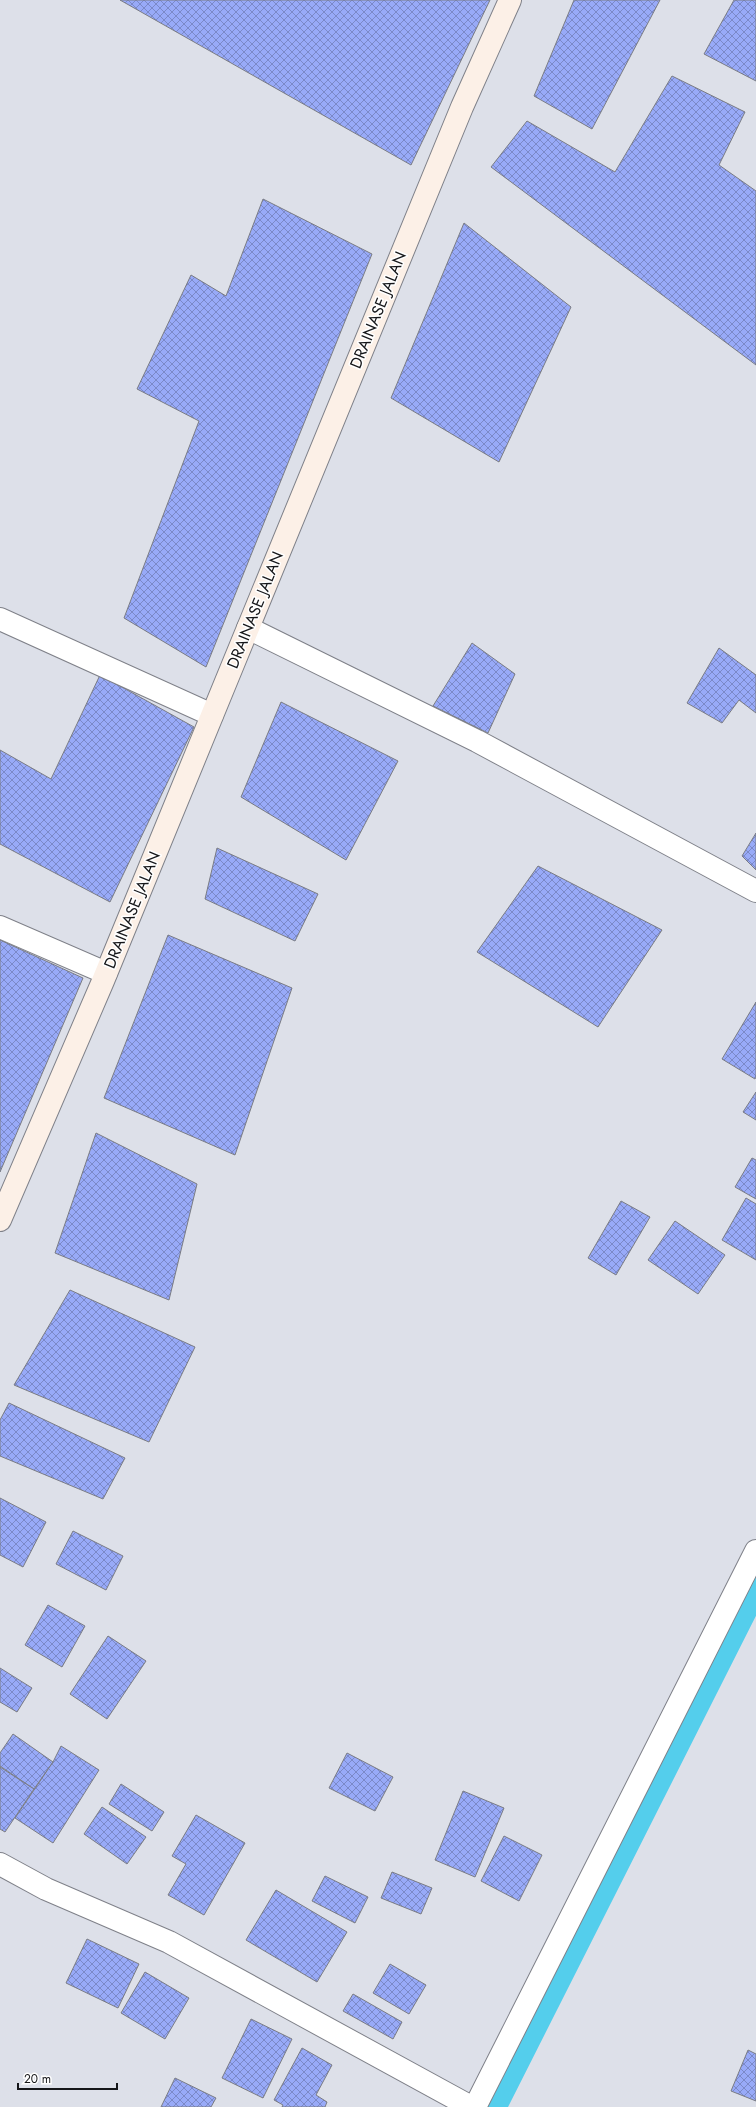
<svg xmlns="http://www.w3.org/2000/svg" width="756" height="2107" font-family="Jost,sans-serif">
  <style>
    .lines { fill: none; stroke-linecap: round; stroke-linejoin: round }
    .canal { stroke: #54ceec; stroke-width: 34 }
    .building { fill: url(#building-cross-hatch); stroke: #7a7c84 }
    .street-casing { stroke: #7f8189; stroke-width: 24 }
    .secondary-casing { stroke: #7f8189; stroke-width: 24 }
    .street { stroke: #fff; stroke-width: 22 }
    .secondary { stroke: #fcf0e7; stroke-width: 22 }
    .labels { text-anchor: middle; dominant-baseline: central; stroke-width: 3; stroke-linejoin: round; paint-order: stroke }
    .street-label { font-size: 16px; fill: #151619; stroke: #fff }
  </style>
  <defs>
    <pattern id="building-cross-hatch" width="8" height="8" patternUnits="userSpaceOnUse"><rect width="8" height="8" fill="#98aaf8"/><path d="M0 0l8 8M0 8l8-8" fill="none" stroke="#7b89c8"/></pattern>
  </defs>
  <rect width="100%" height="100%" fill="#dde0e9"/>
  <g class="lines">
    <polyline class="canal" points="489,2107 756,1578"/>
  </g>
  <g class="building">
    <polygon points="120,0 490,0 411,165"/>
    <polygon points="574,0 660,0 592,129 534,96"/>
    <polygon points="734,0 756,0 756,81 704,54"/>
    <polygon points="672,76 745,112 719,165 756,191 756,365 491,167 527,121 615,172"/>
    <polygon points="263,199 372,254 206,667 124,618 199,421 137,389 191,275 226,296"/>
    <polygon points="464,223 571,307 499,462 391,398"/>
    <polygon points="472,643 515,674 488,733 433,706"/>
    <polygon points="719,648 756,675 756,713 739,700 722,723 687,703"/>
    <polygon points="100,675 194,727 110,902 0,844 0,750 51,779"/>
    <polygon points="281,702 398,761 346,860 241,797"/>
    <polygon points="756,833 756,870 742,856"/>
    <polygon points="217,848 318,894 295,941 205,899"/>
    <polygon points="538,866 662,930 598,1027 477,952"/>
    <polygon points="168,935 292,988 235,1155 104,1098"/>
    <polygon points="0,940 83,978 0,1172"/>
    <polygon points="756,1002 756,1077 755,1079 722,1059"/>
    <polygon points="756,1092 756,1120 743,1112"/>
    <polygon points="96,1133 197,1184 169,1300 55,1253"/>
    <polygon points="752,1158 756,1160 756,1199 735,1187"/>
    <polygon points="746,1198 756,1204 756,1260 722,1240"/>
    <polygon points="621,1201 650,1217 616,1275 588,1258"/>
    <polygon points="675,1221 725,1255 698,1294 648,1260"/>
    <polygon points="70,1290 195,1347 149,1442 14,1385"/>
    <polygon points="9,1403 125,1458 103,1499 0,1456 0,1420"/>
    <polygon points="0,1498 46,1522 23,1567 0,1555"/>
    <polygon points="73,1531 123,1556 106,1590 56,1564"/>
    <polygon points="48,1605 85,1626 62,1667 25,1645"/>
    <polygon points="108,1636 146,1661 107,1719 70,1694"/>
    <polygon points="0,1668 32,1688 17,1712 0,1702"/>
    <polygon points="13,1734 53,1762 34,1789 0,1766 0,1753"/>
    <polygon points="61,1746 99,1770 53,1843 15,1818 53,1762"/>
    <polygon points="347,1753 393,1777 375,1811 329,1788"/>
    <polygon points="0,1767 34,1789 5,1832 0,1829"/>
    <polygon points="121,1784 164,1812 152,1831 109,1804"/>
    <polygon points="463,1791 504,1808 475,1877 435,1860"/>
    <polygon points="102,1807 146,1837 127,1864 84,1834"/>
    <polygon points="196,1815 245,1843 204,1915 168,1895 186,1864 172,1856"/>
    <polygon points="504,1836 542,1855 519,1901 481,1881"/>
    <polygon points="392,1872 432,1888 421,1914 381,1898"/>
    <polygon points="325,1876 368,1897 355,1923 312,1901"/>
    <polygon points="276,1890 347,1932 317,1982 246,1940"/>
    <polygon points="87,1939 139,1964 118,2008 66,1983"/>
    <polygon points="390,1964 426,1985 409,2014 373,1993"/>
    <polygon points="145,1972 189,1998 165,2039 121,2013"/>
    <polygon points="353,1994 402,2022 393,2039 343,2011"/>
    <polygon points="251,2019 292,2039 263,2098 222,2078"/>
    <polygon points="302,2048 332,2065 316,2095 327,2102 325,2107 282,2107 283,2105 274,2100"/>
    <polygon points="748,2050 756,2054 756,2101 731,2091"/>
    <polygon points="175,2078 216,2098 211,2107 161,2107"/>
  </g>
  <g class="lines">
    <defs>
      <g id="street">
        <polyline points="0,619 212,715"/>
        <polyline points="248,628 477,741 756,891"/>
        <polyline points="0,927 106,973"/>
        <polyline points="0,1864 46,1889 169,1942 471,2107"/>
        <polyline points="475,2107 756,1551"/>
      </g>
      <polyline id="secondary" points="0,1220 103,981 462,107 510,0"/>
    </defs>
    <use href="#street" class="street-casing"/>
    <use href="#secondary" class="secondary-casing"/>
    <use href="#street" class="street"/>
    <use href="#secondary" class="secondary"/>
  </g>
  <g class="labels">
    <g class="street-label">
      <text transform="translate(378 310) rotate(-68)">DRAINASE JALAN</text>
      <text transform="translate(255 610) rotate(-68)">DRAINASE JALAN</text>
      <text transform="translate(132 910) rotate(-68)">DRAINASE JALAN</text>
    </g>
  </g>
  <path d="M18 2083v6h99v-6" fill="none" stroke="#151619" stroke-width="2"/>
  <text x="24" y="2083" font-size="12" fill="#151619" stroke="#ffffff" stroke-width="3" paint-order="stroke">20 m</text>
</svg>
